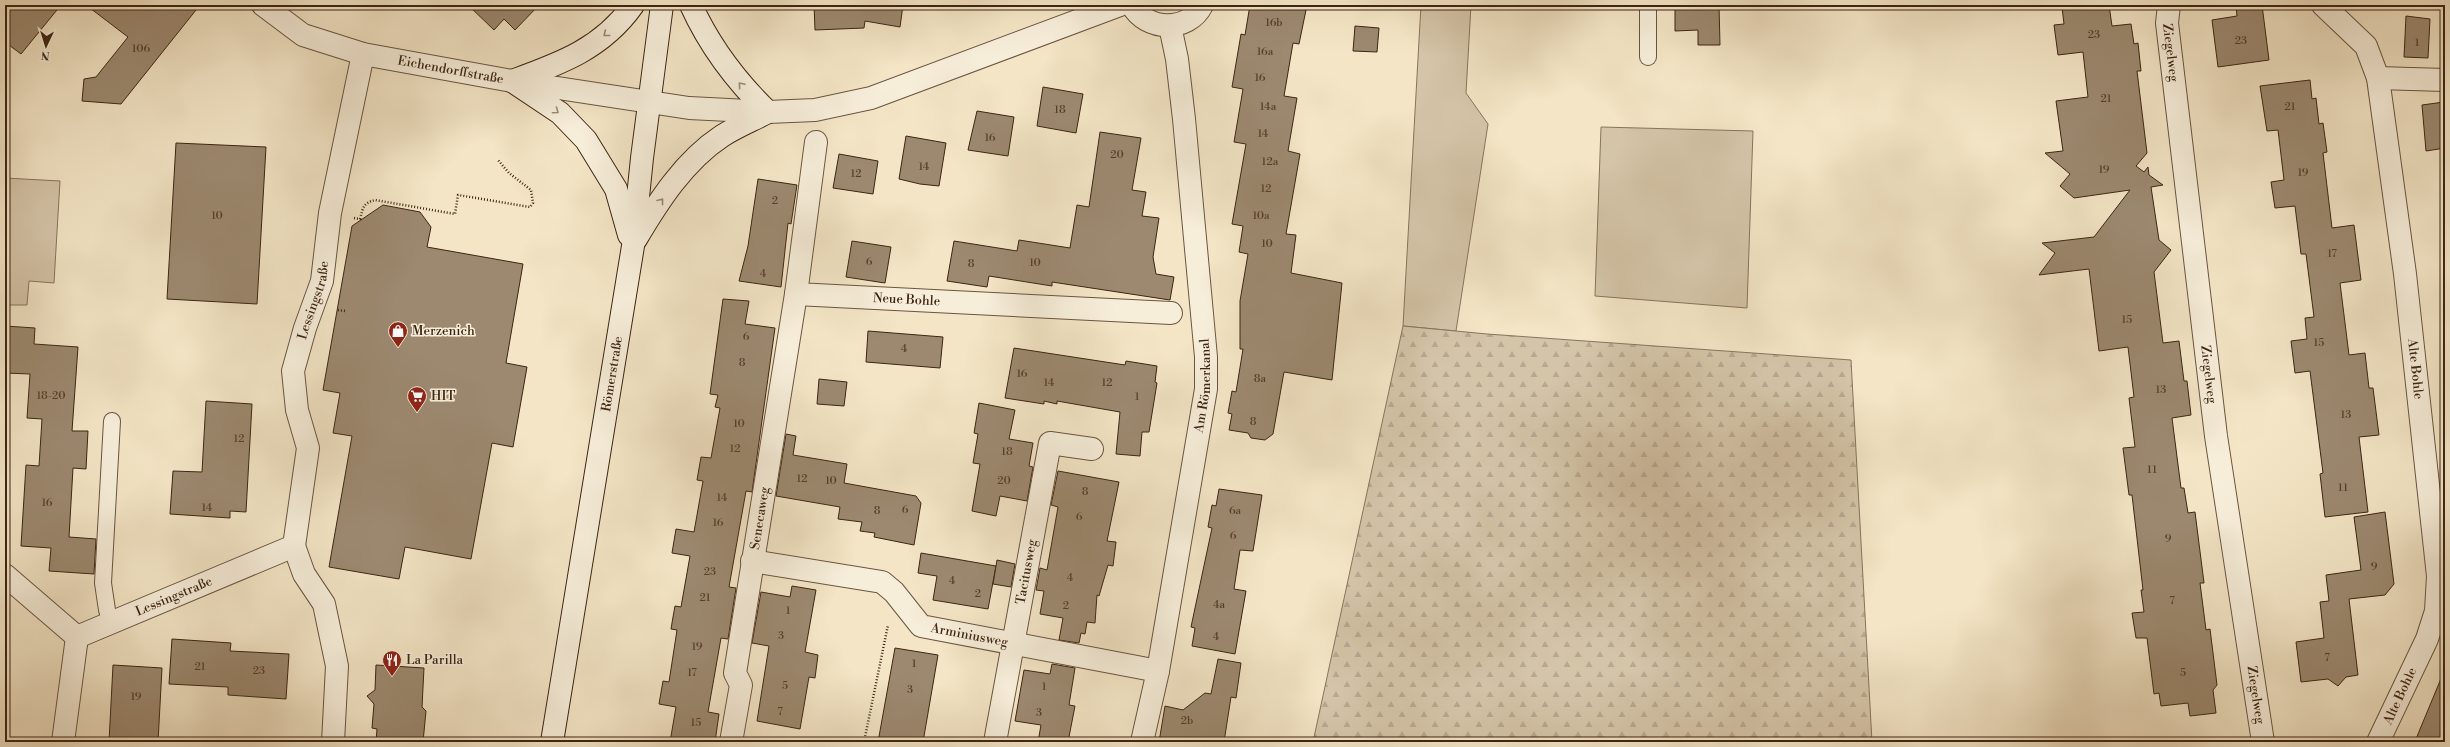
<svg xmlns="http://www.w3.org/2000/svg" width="2450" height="747" font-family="'Libre Bodoni',serif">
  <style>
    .green { fill: #d4c4a8; stroke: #88745e }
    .forest { fill: url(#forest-firs); stroke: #88745e }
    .building { fill: #9c8970; stroke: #3d2513 }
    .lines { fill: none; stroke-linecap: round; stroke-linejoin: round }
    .lane-casing { stroke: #6a5540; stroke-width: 18 }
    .street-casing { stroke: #6a5540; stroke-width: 24 }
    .secondary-casing { stroke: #3d2513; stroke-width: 24 }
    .path { stroke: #3d2513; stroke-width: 2.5; stroke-dasharray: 1 2; stroke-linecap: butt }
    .lane { stroke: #f7eeda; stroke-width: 16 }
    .street { stroke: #f7eeda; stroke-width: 22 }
    .secondary { stroke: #f7eeda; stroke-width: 22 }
    .oneway { stroke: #9a8a76 }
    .labels { text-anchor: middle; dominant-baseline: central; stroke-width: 3; stroke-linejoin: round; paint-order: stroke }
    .number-label { font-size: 11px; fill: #553e2a }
    .street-label { font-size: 13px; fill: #3d2513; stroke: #f7eeda }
    .poi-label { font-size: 13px; fill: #3d2513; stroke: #f7eeda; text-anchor: start }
  </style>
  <defs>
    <pattern id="forest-firs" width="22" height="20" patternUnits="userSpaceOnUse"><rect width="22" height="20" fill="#d4c4a8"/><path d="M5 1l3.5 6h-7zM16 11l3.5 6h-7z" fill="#b7a890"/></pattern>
  </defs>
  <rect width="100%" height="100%" fill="#f3e5c6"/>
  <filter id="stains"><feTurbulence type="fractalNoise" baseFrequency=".005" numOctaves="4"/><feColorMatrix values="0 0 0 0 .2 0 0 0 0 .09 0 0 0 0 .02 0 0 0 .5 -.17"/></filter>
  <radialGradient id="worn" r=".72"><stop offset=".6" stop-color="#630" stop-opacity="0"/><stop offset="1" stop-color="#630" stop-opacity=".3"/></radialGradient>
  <g class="green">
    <polygon points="1421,5 1471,5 1466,93 1488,124 1456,331 1403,326"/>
    <polygon points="1601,127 1753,131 1747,308 1595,296"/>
    <polygon points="5,178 60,181 54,283 29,281 27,305 5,305"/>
  </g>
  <polygon class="forest" points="1403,326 1487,334 1851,360 1872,742 1313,742"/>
  <g class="building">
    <polygon points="5,5 61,5 21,54 5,42"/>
    <polygon points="86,5 200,5 121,104 82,101 84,79 96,77 128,37"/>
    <polygon points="468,5 539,5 515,30 504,19 494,30"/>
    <polygon points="814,5 903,5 900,27 865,21 864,28 815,30"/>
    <polygon points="1250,5 1278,5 1306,10 1299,44 1293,43 1284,96 1297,98 1288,151 1300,154 1286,234 1296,235 1291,273 1342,283 1332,380 1284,372 1273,434 1265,440 1251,438 1248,433 1229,430 1232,414 1228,413 1232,391 1236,392 1243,349 1240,349 1240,301 1248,254 1239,252 1243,226 1232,224 1246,144 1234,142 1243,89 1232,87 1241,34 1245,35"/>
    <polygon points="1675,5 1719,5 1720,45 1698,45 1698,30 1675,31"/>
    <polygon points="2074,5 2109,5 2112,26 2131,24 2134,44 2138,43 2141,71 2137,71 2147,153 2136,166 2144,172 2148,167 2149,175 2163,185 2151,187 2159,240 2171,250 2154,272 2163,343 2179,341 2184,381 2187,381 2191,415 2172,418 2181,488 2184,488 2188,513 2195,512 2204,583 2200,583 2206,630 2210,629 2217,685 2213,690 2216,713 2190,716 2188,703 2161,706 2159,693 2154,694 2147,638 2136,638 2132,613 2144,612 2141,590 2143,590 2132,495 2129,495 2123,448 2135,447 2129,398 2134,397 2128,347 2099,351 2089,269 2039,275 2055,253 2042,243 2094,237 2130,190 2074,198 2060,186 2070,174 2045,153 2063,151 2056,101 2088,97 2083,52 2058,55 2054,25 2064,24 2062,7"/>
    <polygon points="2236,5 2262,5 2269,60 2218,67 2212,20 2237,16"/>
    <polygon points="2406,16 2430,19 2428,58 2404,57"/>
    <polygon points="1355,26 1379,28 1377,52 1353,51"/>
    <polygon points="2310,80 2312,99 2316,98 2319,124 2323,123 2327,152 2323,153 2332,228 2354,225 2361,280 2340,283 2349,355 2365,353 2369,388 2373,388 2379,435 2359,437 2368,512 2325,517 2320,474 2323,473 2310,371 2295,373 2291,341 2307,339 2305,318 2314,317 2306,254 2301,254 2295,206 2275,208 2271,182 2284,180 2278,130 2267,131 2260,86"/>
    <polygon points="1043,87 1083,94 1076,133 1037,126"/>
    <polygon points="2444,102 2445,148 2426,151 2422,105"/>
    <polygon points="977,111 1014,117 1008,156 968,150"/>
    <polygon points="1100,132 1141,138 1132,190 1146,192 1142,216 1159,218 1153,257 1156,274 1174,277 1170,300 1052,282 1052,286 989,276 987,287 947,281 954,241 1017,251 1019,240 1070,248 1077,205 1089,207"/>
    <polygon points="906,136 946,143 939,186 920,184 899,179"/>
    <polygon points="176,143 266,147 257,304 167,299"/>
    <polygon points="839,154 878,161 873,194 833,188"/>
    <polygon points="758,179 797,185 791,224 788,223 781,287 739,281 748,246"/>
    <polygon points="383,205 420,212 431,227 427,247 523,264 506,363 527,367 513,447 492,443 471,559 405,547 399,579 329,567 352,436 333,433 340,393 323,390 352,226"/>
    <polygon points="852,241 891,247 885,283 846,277"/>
    <polygon points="723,299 749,301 745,324 775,328 752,492 746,491 729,587 736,588 728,639 721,638 708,712 719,714 715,742 670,742 676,707 659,704 663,681 669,682 677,630 671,629 673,617 675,606 681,607 690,556 672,553 676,529 694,532 703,481 697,480 701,457 711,458 720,408 715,407 718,395 710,394"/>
    <polygon points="5,326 35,328 34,344 78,347 72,431 88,431 86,469 73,468 69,537 96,539 94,574 49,571 51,548 21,546 26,465 39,466 42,419 27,418 30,374 5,373"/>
    <polygon points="868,331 943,337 940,368 866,362"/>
    <polygon points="1014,348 1125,365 1126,361 1157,366 1155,382 1157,383 1149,432 1142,432 1140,456 1116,454 1120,412 1057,401 1057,404 1044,401 1044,404 1005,398"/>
    <polygon points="819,379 847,382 844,406 817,404"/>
    <polygon points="206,401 252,404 246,512 230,511 230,518 170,514 173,471 202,472"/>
    <polygon points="979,403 1015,410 1009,439 1033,443 1029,466 1033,467 1027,501 1000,496 996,516 972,511 980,464 973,463 978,434 974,433"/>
    <polygon points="786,434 796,436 793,455 847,464 844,483 916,496 921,503 914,545 874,537 875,533 860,531 862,522 838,519 840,507 776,496"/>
    <polygon points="1058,471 1119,482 1107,541 1116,542 1113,566 1108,565 1099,596 1097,595 1095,623 1087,622 1085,634 1081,633 1079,643 1059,640 1063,618 1040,614 1044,591 1036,590 1040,568 1047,570 1058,507 1051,505"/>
    <polygon points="1219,489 1262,495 1253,551 1240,550 1234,589 1246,591 1235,654 1192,646 1195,628 1191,627 1212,528 1208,527 1212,505 1216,506"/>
    <polygon points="2385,512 2394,584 2385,595 2349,599 2358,675 2346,677 2338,686 2328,679 2301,682 2296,642 2324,638 2320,602 2329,601 2326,575 2361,570 2354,517"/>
    <polygon points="921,553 996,566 988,609 933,600 937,576 918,573"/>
    <polygon points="997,560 1015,564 1011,587 993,584"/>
    <polygon points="792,586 816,590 805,652 818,655 815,678 809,677 800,729 757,721 769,646 752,643 761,592 790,597"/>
    <polygon points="172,639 231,643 230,651 289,654 286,699 228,695 228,687 169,684"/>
    <polygon points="895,648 938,655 923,742 878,742"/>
    <polygon points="1218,659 1241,663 1236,698 1231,697 1224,742 1159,742 1165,706 1183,710 1205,693 1211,694"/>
    <polygon points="1052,664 1075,668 1069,705 1075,706 1068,742 1038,742 1041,725 1015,721 1024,670 1050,674"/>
    <polygon points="113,665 162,668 158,742 109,742"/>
    <polygon points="376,665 424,668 422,707 426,711 423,742 376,742 377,729 372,728 374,704 367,696 375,690"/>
    <polygon points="2445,669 2445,742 2415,742 2418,734"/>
  </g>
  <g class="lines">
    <defs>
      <g id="lane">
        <polyline points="1648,57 1648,5"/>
        <polyline points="111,623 107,610 103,583 112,421"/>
      </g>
      <g id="street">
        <path id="s1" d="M 263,5 L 303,35 L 363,54 L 512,81 L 689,108 L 768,112 L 815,110 L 871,98 L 1120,5"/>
        <path d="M 1132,5 C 1146,31 1188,33 1202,5"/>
        <path id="s2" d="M 2169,5 L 2167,23 L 2216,436 L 2263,742"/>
        <path id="s3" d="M 2323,5 L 2366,46 L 2378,78 L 2405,274 L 2438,576 L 2436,611 L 2427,639 L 2378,742"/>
        <polyline points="2378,78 2445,80"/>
        <path id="s4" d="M 816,142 L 796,294 L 1171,313"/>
        <polyline points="294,546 304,574 324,604 337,666 333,742"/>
        <path id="s5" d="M 752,561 L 882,582 L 894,592 L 921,626 L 1158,671"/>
        <polyline points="5,575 77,637"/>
        <path id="s6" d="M 77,637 L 294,546 L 308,448 L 297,410 L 293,371 L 305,328 L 322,281 L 330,213 L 363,54"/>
        <polyline points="63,742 77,637"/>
        <path id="s7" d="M 731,742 L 741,685 L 735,673 L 796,294"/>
        <path id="s8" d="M 995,742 L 1050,443 L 1092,449"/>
        <path id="s9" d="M 1142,742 L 1158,671 L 1206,389 L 1206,357 L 1184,119 L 1177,59 L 1170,26"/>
      </g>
      <g id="secondary">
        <polyline points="512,81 560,113 586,140 616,189 629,235"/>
        <path d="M 512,81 C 559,64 602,49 633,5"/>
        <path d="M 636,239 C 658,202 684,161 722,136 C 736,127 753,120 768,112 C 736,81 710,47 691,5"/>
        <path id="s10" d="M 552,742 L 633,246 L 642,158 L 662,5"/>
      </g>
    </defs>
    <use href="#lane" class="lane-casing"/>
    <use href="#street" class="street-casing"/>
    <use href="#secondary" class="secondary-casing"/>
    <g class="path">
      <path d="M 354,218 L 360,219 C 363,208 363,203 375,200 L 455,214 L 458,195 L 530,207 L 533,203 L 531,190 L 509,173 L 498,160"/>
      <polyline points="338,310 345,311"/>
      <polyline points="864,742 888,625"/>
    </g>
    <use href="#lane" class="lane"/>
    <use href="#street" class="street"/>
    <use href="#secondary" class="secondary"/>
  </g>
  <defs><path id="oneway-chevron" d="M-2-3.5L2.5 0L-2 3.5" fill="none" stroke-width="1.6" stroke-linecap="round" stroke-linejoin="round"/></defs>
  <g class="oneway">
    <use href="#oneway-chevron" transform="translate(606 34) rotate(142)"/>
    <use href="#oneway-chevron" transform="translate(741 85) rotate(-130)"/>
    <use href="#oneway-chevron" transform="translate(556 111) rotate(35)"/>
    <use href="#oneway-chevron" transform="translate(661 201) rotate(-52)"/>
  </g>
  <defs>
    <symbol id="shop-pin" viewBox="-11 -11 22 30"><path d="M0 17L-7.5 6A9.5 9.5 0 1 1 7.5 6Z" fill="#8f2418" stroke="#f7eeda"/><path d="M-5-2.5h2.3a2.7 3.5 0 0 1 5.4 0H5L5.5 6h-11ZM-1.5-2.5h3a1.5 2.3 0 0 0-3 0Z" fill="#fff"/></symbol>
    <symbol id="supermarket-pin" viewBox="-11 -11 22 30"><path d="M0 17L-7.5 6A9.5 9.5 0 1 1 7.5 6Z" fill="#8f2418" stroke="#f7eeda"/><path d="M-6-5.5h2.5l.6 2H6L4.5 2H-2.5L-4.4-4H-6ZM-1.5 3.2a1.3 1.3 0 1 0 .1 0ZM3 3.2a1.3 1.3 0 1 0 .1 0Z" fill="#fff"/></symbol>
    <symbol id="restaurant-pin" viewBox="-11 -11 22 30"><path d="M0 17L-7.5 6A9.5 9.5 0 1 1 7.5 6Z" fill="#8f2418" stroke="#f7eeda"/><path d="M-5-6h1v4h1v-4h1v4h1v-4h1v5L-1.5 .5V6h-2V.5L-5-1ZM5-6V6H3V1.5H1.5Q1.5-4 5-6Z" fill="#fff"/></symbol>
  </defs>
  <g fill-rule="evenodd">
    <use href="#shop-pin" x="387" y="320" width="22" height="30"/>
    <use href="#supermarket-pin" x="406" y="385" width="22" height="30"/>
    <use href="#restaurant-pin" x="381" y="649" width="22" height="30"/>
  </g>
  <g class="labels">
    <g class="number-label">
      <text x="1274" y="23">16b</text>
      <text x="2094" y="35">23</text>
      <text x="2241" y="41">23</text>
      <text x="2417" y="43">1</text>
      <text x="141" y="49">106</text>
      <text x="1265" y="52">16a</text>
      <text x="1260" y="78">16</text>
      <text x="2106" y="99">21</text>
      <text x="1268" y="107">14a</text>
      <text x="2290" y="107">21</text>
      <text x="1060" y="110">18</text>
      <text x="1263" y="134">14</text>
      <text x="990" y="138">16</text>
      <text x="1117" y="155">20</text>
      <text x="1270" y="162">12a</text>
      <text x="924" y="167">14</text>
      <text x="2104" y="170">19</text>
      <text x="2303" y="173">19</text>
      <text x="856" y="174">12</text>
      <text x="1266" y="189">12</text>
      <text x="775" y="201">2</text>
      <text x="217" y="216">10</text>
      <text x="1261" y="216">10a</text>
      <text x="1267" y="244">10</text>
      <text x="2332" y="254">17</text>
      <text x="869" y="262">6</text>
      <text x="1035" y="263">10</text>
      <text x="971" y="264">8</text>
      <text x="763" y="274">4</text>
      <text x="2127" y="320">15</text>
      <text x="746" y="337">6</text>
      <text x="2319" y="343">15</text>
      <text x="904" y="349">4</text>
      <text x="742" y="363">8</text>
      <text x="1022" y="374">16</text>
      <text x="1260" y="379">8a</text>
      <text x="1049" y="383">14</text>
      <text x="1107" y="383">12</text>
      <text x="2161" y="390">13</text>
      <text x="51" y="396">18-20</text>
      <text x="1137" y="397">1</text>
      <text x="2346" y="415">13</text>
      <text x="1253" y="422">8</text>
      <text x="739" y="424">10</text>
      <text x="239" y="439">12</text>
      <text x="735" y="449">12</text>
      <text x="1007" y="452">18</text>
      <text x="2152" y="470">11</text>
      <text x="802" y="479">12</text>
      <text x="831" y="481">10</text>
      <text x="1004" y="481">20</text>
      <text x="2343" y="488">11</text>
      <text x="1085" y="492">8</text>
      <text x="722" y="498">14</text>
      <text x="47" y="503">16</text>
      <text x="207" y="508">14</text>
      <text x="905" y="510">6</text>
      <text x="877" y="511">8</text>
      <text x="1235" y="511">6a</text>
      <text x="1079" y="517">6</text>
      <text x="718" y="523">16</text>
      <text x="1233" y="536">6</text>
      <text x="2168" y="539">9</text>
      <text x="2374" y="567">9</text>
      <text x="710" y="572">23</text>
      <text x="1070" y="578">4</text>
      <text x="952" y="581">4</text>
      <text x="978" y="594">2</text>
      <text x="705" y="598">21</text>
      <text x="2172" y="601">7</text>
      <text x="1219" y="605">4a</text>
      <text x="1066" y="606">2</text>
      <text x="788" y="611">1</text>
      <text x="781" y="636">3</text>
      <text x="1216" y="637">4</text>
      <text x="697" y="647">19</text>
      <text x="2327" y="658">7</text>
      <text x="914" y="664">1</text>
      <text x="200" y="667">21</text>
      <text x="259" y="671">23</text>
      <text x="692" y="673">17</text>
      <text x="2183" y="673">5</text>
      <text x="785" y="686">5</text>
      <text x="1044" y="687">1</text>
      <text x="910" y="690">3</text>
      <text x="136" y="697">19</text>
      <text x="780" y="712">7</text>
      <text x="1039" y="713">3</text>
      <text x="1187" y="721">2b</text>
      <text x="696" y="723">15</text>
    </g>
    <g class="street-label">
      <text stroke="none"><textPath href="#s2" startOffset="48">Ziegelweg</textPath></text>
      <text stroke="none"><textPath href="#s1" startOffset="202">Eichendorffstraße</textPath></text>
      <text stroke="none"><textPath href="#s6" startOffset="487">Lessingstraße</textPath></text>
      <text stroke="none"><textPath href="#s4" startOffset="264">Neue Bohle</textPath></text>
      <text stroke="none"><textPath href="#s3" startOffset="387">Alte Bohle</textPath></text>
      <text stroke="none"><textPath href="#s10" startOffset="373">Römerstraße</textPath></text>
      <text stroke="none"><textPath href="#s2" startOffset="372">Ziegelweg</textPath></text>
      <text stroke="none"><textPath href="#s9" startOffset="362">Am Römerkanal</textPath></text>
      <text stroke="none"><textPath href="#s7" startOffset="228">Senecaweg</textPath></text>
      <text stroke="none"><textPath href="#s8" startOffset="173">Tacitusweg</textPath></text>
      <text stroke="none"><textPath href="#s6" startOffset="105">Lessingstraße</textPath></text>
      <text stroke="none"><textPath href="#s5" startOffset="240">Arminiusweg</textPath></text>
      <text stroke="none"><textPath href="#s2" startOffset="696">Ziegelweg</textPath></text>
      <text transform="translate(2400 696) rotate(-65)">Alte Bohle</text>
    </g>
    <g class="poi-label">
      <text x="412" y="331">Merzenich</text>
      <text x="431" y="396">HIT</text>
      <text x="406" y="660">La Parilla</text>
    </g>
  </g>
  <rect width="2450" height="747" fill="none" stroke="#f3e5c6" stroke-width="20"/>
  <rect x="6" y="6" width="2438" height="735" fill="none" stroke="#3d2513" stroke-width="2"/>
  <rect x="10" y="10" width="2430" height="727" fill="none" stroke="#3d2513"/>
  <g transform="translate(46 46) rotate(184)" stroke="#f7eeda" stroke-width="3" paint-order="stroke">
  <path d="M0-3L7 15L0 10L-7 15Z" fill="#3d2513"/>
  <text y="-6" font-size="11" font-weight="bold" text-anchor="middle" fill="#3d2513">N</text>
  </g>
  <rect width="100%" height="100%" filter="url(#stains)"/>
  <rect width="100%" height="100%" fill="url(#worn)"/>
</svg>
